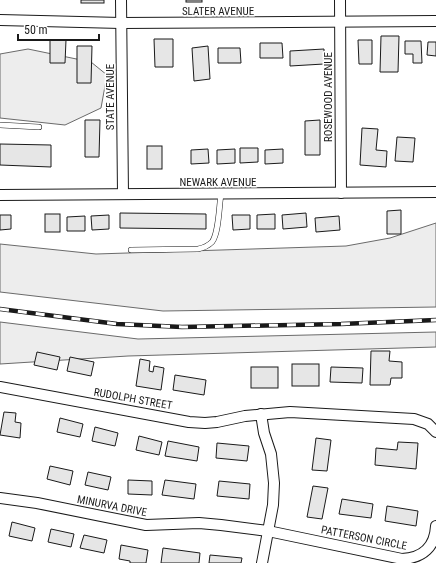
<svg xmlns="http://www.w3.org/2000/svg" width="436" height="563" font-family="'Roboto Condensed',sans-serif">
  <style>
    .green { fill: #ededed; stroke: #6a6a6a }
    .building { fill: #e6e6e6; stroke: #1a1a1a }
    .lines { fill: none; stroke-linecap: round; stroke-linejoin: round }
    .lane-casing { stroke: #1a1a1a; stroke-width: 6 }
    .street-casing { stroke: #1a1a1a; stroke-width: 12 }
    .lane { stroke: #fff; stroke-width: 5 }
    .street { stroke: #fff; stroke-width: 10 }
    .rail-casing { stroke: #1a1a1a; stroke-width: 4.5 }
    .rail { stroke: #fff; stroke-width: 3; stroke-dasharray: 9; stroke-linecap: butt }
    .labels { text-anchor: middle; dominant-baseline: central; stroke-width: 3; stroke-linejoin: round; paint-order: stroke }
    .street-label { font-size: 11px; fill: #1a1a1a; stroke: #fff }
  </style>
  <rect width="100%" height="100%" fill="#fff"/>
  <g class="green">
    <polygon points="28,49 91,62 107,75 101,108 65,125 0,118 0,54"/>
    <polygon points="436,223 436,307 163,311 0,292 0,244 96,254 346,246 390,238"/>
    <polygon points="0,322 138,339 436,332 436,347 128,356 0,364"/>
  </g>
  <g class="building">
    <rect x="81" y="0" width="23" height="3"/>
    <rect x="186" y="0" width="16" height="2"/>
    <polygon points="381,36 399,36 398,72 380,72"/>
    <polygon points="154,39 173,39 173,67 155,67"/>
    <polygon points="50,40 66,40 65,63 50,63"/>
    <polygon points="358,40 372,40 372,64 359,64"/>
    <polygon points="405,41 421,41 422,63 413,63 413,54 405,54"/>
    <polygon points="428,42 436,42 436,56 427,55"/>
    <polygon points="260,43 282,43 283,58 260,58"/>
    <polygon points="77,46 92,46 91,83 77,83"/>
    <polygon points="208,46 210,79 194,81 192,48"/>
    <polygon points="218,48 240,48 241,63 218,63"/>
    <polygon points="324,49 324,64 290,66 290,51"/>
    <polygon points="85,120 100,120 99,157 85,157"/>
    <polygon points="320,120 320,155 305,155 305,121"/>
    <polygon points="362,128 378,129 376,150 387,151 386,167 360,165"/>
    <polygon points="397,137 415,138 413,162 395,161"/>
    <polygon points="0,144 51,145 51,167 0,165"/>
    <rect x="147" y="146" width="15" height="23"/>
    <polygon points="240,148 258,148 258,162 240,163"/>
    <polygon points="208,149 209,163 191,164 191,150"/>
    <polygon points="235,149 235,163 217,164 217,150"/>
    <polygon points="283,149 283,163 265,164 265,150"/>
    <polygon points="401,210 401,234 387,234 387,211"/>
    <polygon points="120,213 206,214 206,229 120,228"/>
    <polygon points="306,213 307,227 283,229 282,215"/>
    <rect x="45" y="214" width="15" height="18"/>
    <polygon points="275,214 275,229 257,229 257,215"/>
    <polygon points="0,215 11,215 11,229 0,230"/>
    <polygon points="109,215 109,229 92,230 91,216"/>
    <polygon points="232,215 250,215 250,229 233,230"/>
    <polygon points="85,216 85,231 67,231 67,217"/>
    <polygon points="339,216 340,230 316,232 315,218"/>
    <polygon points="371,351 390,351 389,361 402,362 402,378 391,378 390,385 370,385"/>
    <polygon points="37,352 60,357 57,370 34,365"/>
    <polygon points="70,357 94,362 91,376 67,371"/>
    <polygon points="140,359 150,361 149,371 153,372 154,366 164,368 161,390 136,386"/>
    <rect x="292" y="364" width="27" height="22"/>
    <rect x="251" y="367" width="27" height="21"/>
    <polygon points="331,367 363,368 362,383 330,382"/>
    <polygon points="175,375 206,380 204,395 173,390"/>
    <polygon points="4,412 16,413 15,422 21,423 20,438 0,435"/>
    <polygon points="60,418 83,424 80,437 57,432"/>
    <polygon points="95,427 118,433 115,446 92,441"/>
    <polygon points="139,436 162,442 159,455 136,450"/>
    <polygon points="316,438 331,440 327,471 312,470"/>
    <polygon points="168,441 199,447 197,461 165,456"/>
    <polygon points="398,442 418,443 416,469 375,465 376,448 397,450"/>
    <polygon points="217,443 249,446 247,461 216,458"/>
    <polygon points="50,466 73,471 70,485 47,479"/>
    <polygon points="88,472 111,477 108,490 85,485"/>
    <polygon points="128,480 152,481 152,495 128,494"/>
    <polygon points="165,480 196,484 194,499 162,495"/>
    <polygon points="219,481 250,484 249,499 217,496"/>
    <polygon points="313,486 328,488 322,519 307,517"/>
    <polygon points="342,499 373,504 371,518 339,514"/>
    <polygon points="387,506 418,511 416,526 385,521"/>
    <polygon points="12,522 35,528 32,541 9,536"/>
    <polygon points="51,529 74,534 71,547 48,542"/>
    <polygon points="84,535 107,540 104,553 80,548"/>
    <polygon points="121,545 148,550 146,563 130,563 130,561 119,559"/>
    <polygon points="163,548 200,553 199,563 161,563"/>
    <polygon points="210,555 242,558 241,563 209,563"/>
  </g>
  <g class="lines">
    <defs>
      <g id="lane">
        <polyline points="0,125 39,127"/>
        <path d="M 131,250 L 198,249 C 203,248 208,246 212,242 C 219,233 219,206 221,194"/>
      </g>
      <g id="street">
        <polyline points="121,0 123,194"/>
        <polyline points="340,0 341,193"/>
        <polyline points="0,20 121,23 436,21"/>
        <polyline points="0,195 436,192"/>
        <polyline points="0,387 189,422 205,423 217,422 245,416 290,412 414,419 428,424 436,432"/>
        <polyline points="261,414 264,433 271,454 274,483 273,505 262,563"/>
        <path d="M 0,498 L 37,503 L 146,525 L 199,523 L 221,525 L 268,531 L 402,559 C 423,558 435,547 436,526"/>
      </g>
    </defs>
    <use href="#lane" class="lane-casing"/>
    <use href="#street" class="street-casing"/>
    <use href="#lane" class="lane"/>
    <use href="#street" class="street"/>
    <defs>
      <polyline id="rail" points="0,309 117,324 182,327 341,324 436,320"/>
    </defs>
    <use href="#rail" class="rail-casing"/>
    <use href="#rail" class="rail"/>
  </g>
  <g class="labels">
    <g class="street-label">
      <text x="218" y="11">SLATER AVENUE</text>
      <text transform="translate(110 97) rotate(-90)">STATE AVENUE</text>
      <text transform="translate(328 97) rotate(-90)">ROSEWOOD AVENUE</text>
      <text x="218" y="182">NEWARK AVENUE</text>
      <text transform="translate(133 399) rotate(10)">RUDOLPH STREET</text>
      <text transform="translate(112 506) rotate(11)">MINURVA DRIVE</text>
      <text transform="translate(364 538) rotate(11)">PATTERSON CIRCLE</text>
    </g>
  </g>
  <path d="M18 34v6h81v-6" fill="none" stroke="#1a1a1a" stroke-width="2"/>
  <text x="24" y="34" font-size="12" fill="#1a1a1a" stroke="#ffffff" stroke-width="3" paint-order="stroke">50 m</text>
</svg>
